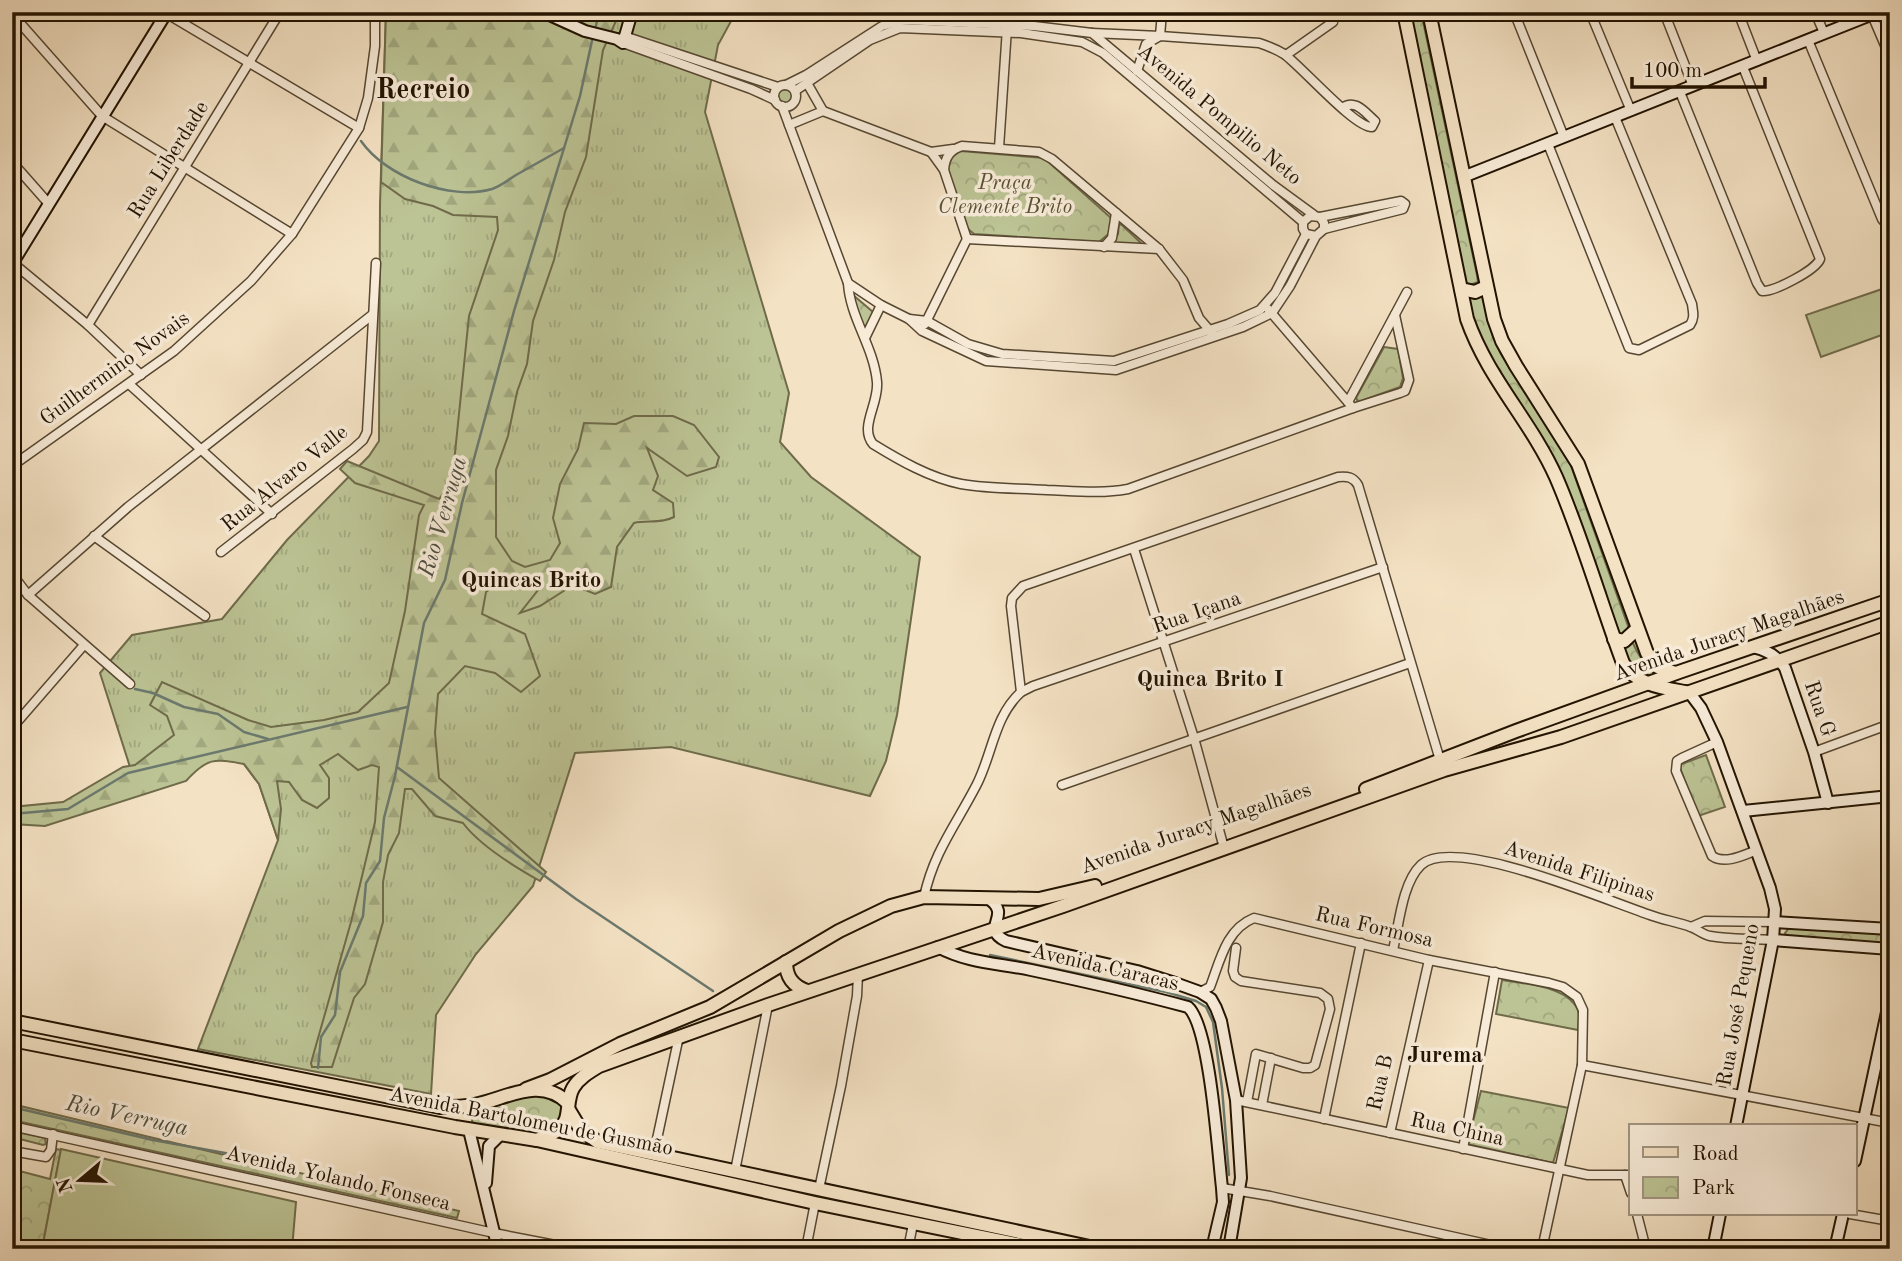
<svg xmlns="http://www.w3.org/2000/svg" width="1902" height="1261" font-family="'Old Standard TT',serif">
  <style>
    .grass { fill: url(#grass-tufts); stroke: #6f6b4a; stroke-width: 2 }
    .forest { fill: url(#forest-firs); stroke: #6f6b4a; stroke-width: 2 }
    .park { fill: url(#park-crowns); stroke: #6f6b4a; stroke-width: 2 }
    .pitch { fill: #bcc394; stroke: #6f6b4a; stroke-width: 2 }
    .lines { fill: none; stroke-linecap: round; stroke-linejoin: round }
    .stream { stroke: #6b796e; stroke-width: 2.5 }
    .street-casing { stroke: #564731; stroke-width: 11 }
    .secondary-casing { stroke: #221300; stroke-width: 14 }
    .primary-casing { stroke: #221300; stroke-width: 16 }
    .street { stroke: #f8ecd9; stroke-width: 8 }
    .secondary { stroke: #f8ecd9; stroke-width: 10 }
    .primary { stroke: #f4e2c4; stroke-width: 12 }
    .labels { text-anchor: middle; dominant-baseline: central; stroke-width: 7; stroke-linejoin: round; paint-order: stroke }
    .street-label { font-size: 21px; fill: #221300; stroke: #f8ecd9 }
    .park-label { font-size: 21px; font-style: italic; fill: #585134; stroke: #f8ecd9 }
    .water-label { font-size: 23px; font-style: italic; fill: #4d4e40; stroke: #f8ecd9 }
    .neighbourhood-label { font-size: 23px; font-weight: bold; fill: #221300; stroke: #f8ecd9 }
    .district-label { font-size: 28px; font-weight: bold; fill: #221300; stroke: #f8ecd9 }
  </style>
  <defs>
    <pattern id="grass-tufts" width="24" height="20" patternUnits="userSpaceOnUse" patternTransform="scale(1.75)"><rect width="24" height="20" fill="#bcc394"/><path d="M3 7l-1-3M5 7V3M7 7l1-3M15 17l-1-3M17 17v-4M19 17l1-3" fill="none" stroke="#a1a77e"/></pattern>
    <pattern id="forest-firs" width="22" height="20" patternUnits="userSpaceOnUse" patternTransform="scale(1.75)"><rect width="22" height="20" fill="#bcc394"/><path d="M5 1l3.5 6h-7zM16 11l3.5 6h-7z" fill="#a1a77e"/></pattern>
    <pattern id="park-crowns" width="20" height="18" patternUnits="userSpaceOnUse" patternTransform="scale(1.75)"><rect width="20" height="18" fill="#bcc394"/><path d="M2 6a3 3 0 1 1 6 0M12 15a3 3 0 1 1 6 0" fill="none" stroke="#a1a77e"/></pattern>
  </defs>
  <rect width="100%" height="100%" fill="#f4e2c4"/>
  <filter id="stains"><feTurbulence type="fractalNoise" baseFrequency=".00286" numOctaves="4"/><feColorMatrix values="0 0 0 0 .2 0 0 0 0 .09 0 0 0 0 .02 0 0 0 .5 -.17"/></filter>
  <radialGradient id="worn" r=".72"><stop offset=".6" stop-color="#630" stop-opacity="0"/><stop offset="1" stop-color="#630" stop-opacity=".3"/></radialGradient>
  <polygon class="grass" points="386,12 736,12 718,45 705,112 789,393 780,442 811,477 920,557 897,715 886,761 870,796 671,747 575,753 533,886 476,954 436,1015 431,1094 198,1049 278,840 259,784 222,735 130,767 100,673 132,635 222,619 287,540 369,456 379,441 380,204"/>
  <path class="forest" d="M 386,12 L 620,12 L 603,50 L 586,157 L 565,212 L 554,260 L 533,321 L 527,364 L 517,392 L 508,436 L 496,470 L 496,537 L 512,561 L 525,567 L 550,560 L 560,543 L 553,518 L 560,484 L 578,449 L 584,423 L 616,424 L 634,416 L 673,416 L 694,425 L 719,457 L 716,467 L 687,476 L 647,448 L 658,476 L 653,490 L 673,503 L 674,517 C 661,524 648,520 634,523 L 617,547 L 611,587 L 595,594 L 573,585 L 540,606 L 520,613 L 538,590 L 526,584 L 502,579 L 486,592 L 482,614 L 525,634 L 540,676 L 521,692 L 495,673 L 465,666 L 438,694 L 435,733 L 439,778 L 546,872 L 540,881 C 515,867 480,846 463,823 L 435,816 L 412,789 L 405,789 L 399,833 L 388,855 L 383,882 L 383,922 L 365,984 L 354,998 L 332,1067 L 312,1067 L 311,1063 L 351,922 L 375,822 L 379,767 L 372,765 L 358,770 L 338,754 L 320,765 L 329,778 L 329,798 L 317,808 L 302,800 L 289,782 L 277,781 L 281,809 L 278,840 L 259,784 L 244,764 C 214,758 207,758 186,781 L 45,826 L 12,824 L 12,807 L 63,802 L 123,767 L 135,765 L 174,735 L 167,716 L 150,705 L 162,682 L 248,720 L 271,727 L 324,720 L 358,712 L 389,683 L 405,611 L 419,515 L 424,505 L 355,483 L 340,469 L 347,461 L 439,499 L 452,482 L 469,316 L 498,230 L 497,217 L 453,215 L 433,206 L 405,199 L 381,182 Z"/>
  <g class="park">
    <polygon points="1409,12 1421,12 1477,275 1478,282 1467,286 1462,281"/>
    <circle cx="784" cy="96" r="8"/>
    <polygon points="961,151 1044,158 1110,217 1113,223 1112,231 1099,242 974,234 967,228 946,168 952,154"/>
    <polygon points="1119,224 1122,225 1142,244 1112,244 1118,234"/>
    <polygon points="853,295 873,312 873,315 865,327 861,327"/>
    <polygon points="1482,295 1493,337 1501,354 1570,463 1628,626 1629,631 1625,635 1617,635 1559,479 1486,358 1465,297 1472,298"/>
    <polygon points="1384,347 1398,349 1403,378 1400,387 1358,402 1356,398"/>
    <path d="M 1633,643 C 1639,657 1646,667 1660,675 L 1653,678 L 1625,660 L 1619,647 L 1626,648 Z"/>
    <polygon points="1706,755 1725,807 1698,816 1679,765"/>
    <polygon points="1789,928 1879,932 1887,938 1889,944 1787,936 1785,933"/>
    <path d="M 1502,980 C 1524,984 1573,986 1579,1014 C 1580,1018 1578,1025 1578,1030 L 1496,1014 Z"/>
    <polygon points="1481,1091 1569,1108 1553,1163 1467,1144"/>
    <path d="M 521,1095 L 548,1096 L 563,1106 C 571,1148 493,1128 473,1124 L 472,1120 L 477,1109 Z"/>
    <polygon points="12,1104 459,1211 457,1218 12,1120"/>
    <polygon points="12,1131 45,1138 46,1144 43,1145 12,1137"/>
    <polygon points="56,1149 61,1150 42,1249 12,1249 12,1169 50,1179"/>
  </g>
  <g class="pitch">
    <polygon points="1888,287 1890,332 1821,357 1806,315"/>
    <polygon points="61,1149 296,1202 292,1249 42,1249"/>
  </g>
  <g class="lines">
    <g class="stream">
      <polyline points="595,30 599,12"/>
      <path d="M 361,141 C 386,177 450,201 492,189 C 501,186 508,180 516,175 C 532,166 548,157 564,148"/>
      <polyline points="135,689 153,693 184,707 218,714 244,732 268,739"/>
      <polyline points="397,767 576,899 713,991"/>
      <polyline points="12,814 68,809 128,773 407,707"/>
      <polyline points="990,955 1166,992 1196,1001 1206,1007 1213,1022 1222,1088 1229,1175"/>
      <polyline points="318,1068 321,1037 335,1015 340,972 363,916 366,883 380,861 384,818 395,776 424,623 445,580 462,503 514,311 580,96 593,36"/>
      <polyline points="12,1107 153,1140 236,1155"/>
    </g>
    <defs>
      <g id="street">
        <polyline points="164,12 359,128"/>
        <polyline points="1514,12 1564,137"/>
        <polyline points="1590,12 1631,111"/>
        <polyline points="1664,12 1693,86"/>
        <polyline points="1738,12 1757,61"/>
        <polyline points="1815,12 1824,33"/>
        <polyline points="12,14 102,116 292,234"/>
        <polyline points="1872,15 1890,57"/>
        <polyline points="1092,33 1160,36 1162,12"/>
        <polyline points="624,36 778,87"/>
        <polyline points="1808,40 1882,219 1890,229"/>
        <polyline points="623,43 751,89 775,100"/>
        <polyline points="1286,55 1333,22"/>
        <path d="M 1137,71 L 1146,44 L 1160,36 L 1259,43 C 1268,46 1276,49 1284,54 C 1302,67 1355,128 1372,127 L 1375,121 C 1365,113 1356,98 1342,108"/>
        <polyline points="786,85 806,75 882,26 905,20 1034,26 1092,33 1273,185 1314,215"/>
        <circle cx="785" cy="96" r="11"/>
        <polyline points="795,91 870,40 900,28 1021,33 1082,42 1103,53 1303,222"/>
        <path d="M 1680,92 L 1757,283 L 1762,291 C 1774,292 1816,270 1820,259 L 1743,67"/>
        <polyline points="782,106 848,283 881,305 909,319 922,331 986,361 1116,370 1243,327 1272,313 1290,286 1316,236 1324,229 1324,223 1320,217 1310,216 1303,222 1303,229 1306,234 1316,236"/>
        <polyline points="823,111 931,152"/>
        <polyline points="789,125 823,111 807,83"/>
        <path d="M 1548,144 L 1629,348 L 1639,350 L 1690,325 C 1695,318 1693,312 1692,304 L 1615,117"/>
        <polyline points="999,148 1007,28"/>
        <polyline points="12,162 49,204"/>
        <polyline points="944,170 931,152 953,149"/>
        <polyline points="1320,217 1401,201 1405,204 1403,209 1324,229"/>
        <path d="M 967,239 L 944,170 C 945,157 950,150 962,146 L 1039,152 L 1052,159 L 1159,249 L 1183,280 L 1199,318 L 1212,333"/>
        <polyline points="967,239 1159,249"/>
        <polyline points="1104,247 1112,238 1116,213"/>
        <polyline points="13,263 88,325 141,375"/>
        <path d="M 848,283 C 850,318 874,347 877,382 C 879,404 859,427 873,444 C 899,460 930,478 961,484 C 989,489 1019,488 1047,490 C 1074,491 1101,494 1128,489 L 1353,408 L 1400,393 L 1405,391 L 1409,380 L 1395,315"/>
        <polyline points="1268,309 1353,408"/>
        <polyline points="909,319 927,321 968,344 1002,354 1114,361 1228,324 1260,310 1275,293 1306,234"/>
        <polyline points="925,324 967,239"/>
        <polyline points="88,325 280,12"/>
        <polyline points="865,338 881,305"/>
        <polyline points="129,384 272,514"/>
        <polyline points="1348,402 1407,292"/>
        <polyline points="12,466 174,351 251,281 292,234 359,128 368,98 375,46 375,12"/>
        <polyline points="94,536 205,616"/>
        <polyline points="1134,549 1194,738 1224,848"/>
        <polyline points="221,552 353,449 363,440 367,432 376,263"/>
        <polyline points="12,574 28,595 130,684"/>
        <polyline points="28,595 128,507 372,315"/>
        <polyline points="1021,692 1033,686 1383,567"/>
        <polyline points="12,728 84,645"/>
        <path d="M 1717,742 L 1682,758 L 1677,761 L 1676,771 L 1712,856 C 1725,865 1744,855 1757,850"/>
        <polyline points="1814,752 1890,724"/>
        <polyline points="1062,785 1410,663"/>
        <path d="M 924,897 C 934,851 956,825 977,784 C 993,752 994,717 1021,692 L 1011,606 L 1012,598 L 1023,586 L 1338,477 C 1348,476 1353,477 1358,485 L 1440,760"/>
        <polyline points="1691,927 1705,921 1775,922"/>
        <polyline points="1236,948 1233,971 1235,977 1241,981 1320,993 1328,999 1330,1009 1315,1065 1310,1068 1303,1068 1256,1054 1247,1102"/>
        <path d="M 1393,950 C 1399,925 1402,883 1421,865 C 1454,834 1610,902 1650,915 C 1663,920 1678,922 1691,927 C 1697,929 1703,935 1710,936 C 1730,940 1752,938 1773,940"/>
        <path d="M 1200,992 L 1210,987 C 1220,961 1226,929 1254,918 L 1429,960 L 1549,983 L 1563,987 L 1577,997 L 1583,1010 L 1582,1065 L 1542,1249"/>
        <polyline points="1582,1065 1890,1123"/>
        <polyline points="1236,1100 1588,1175 1631,1175"/>
        <polyline points="1262,1105 1271,1058"/>
        <polyline points="1324,1119 1361,943"/>
        <polyline points="12,1126 494,1233 576,1249"/>
        <polyline points="1390,1133 1429,960"/>
        <polyline points="1463,1149 1495,972"/>
        <polyline points="12,1151 46,1157 51,1150 53,1134"/>
        <polyline points="654,1153 679,1036"/>
        <polyline points="735,1171 768,1005"/>
        <polyline points="1625,1175 1631,1193"/>
        <polyline points="1222,1188 1270,1196 1509,1249"/>
        <polyline points="819,1189 841,1086 857,996 858,974"/>
        <polyline points="1637,1214 1646,1249"/>
        <polyline points="1850,1214 1890,1221"/>
        <polyline points="806,1249 815,1203"/>
        <polyline points="908,1249 913,1224"/>
      </g>
      <g id="secondary">
        <polyline points="543,12 585,31 617,39 623,43 632,12"/>
        <polyline points="1463,177 1878,12"/>
        <polyline points="12,264 167,12"/>
        <path d="M 1751,647 C 1766,649 1777,656 1785,668 L 1814,752 L 1828,803"/>
        <polyline points="1689,692 1701,708 1717,742 1770,888 1775,909 1773,940 1736,1126"/>
        <polyline points="1743,811 1890,796"/>
        <path d="M 989,899 C 1013,916 979,928 1006,941 L 1137,971 L 1175,983 L 1200,992 L 1211,999 L 1216,1008 L 1221,1021 L 1236,1100 L 1241,1178 L 1229,1249"/>
        <polyline points="1775,922 1890,929"/>
        <polyline points="1773,940 1890,949"/>
        <path d="M 938,947 C 968,963 997,963 1031,970 C 1083,981 1136,993 1188,1007 C 1210,1026 1218,1154 1222,1188 L 1223,1202 L 1212,1249"/>
        <polyline points="469,1130 498,1249"/>
        <polyline points="1855,1161 1890,998"/>
        <polyline points="486,1183 489,1146 500,1135"/>
        <polyline points="1713,1249 1720,1214"/>
        <polyline points="1835,1249 1843,1214"/>
      </g>
      <g id="primary">
        <path d="M 1404,12 L 1467,319 C 1488,379 1531,421 1556,477 C 1582,537 1600,601 1623,663 C 1637,685 1662,688 1685,692"/>
        <polyline points="1429,12 1494,319 1502,341 1516,366 1578,464 1647,653 1658,667 1675,673"/>
        <polyline points="1461,289 1475,292 1486,287"/>
        <polyline points="1614,639 1624,641 1637,629"/>
        <polyline points="1366,789 1516,731 1679,672 1890,600"/>
        <path d="M 786,962 C 786,977 793,986 807,991"/>
        <path d="M 12,1021 L 440,1107 C 451,1107 463,1107 474,1105 C 506,1099 540,1075 568,1103"/>
        <polyline points="12,1040 455,1127 537,1140 815,1203 1041,1249"/>
        <polyline points="526,1089 550,1080 620,1044 710,1007 839,931 891,906 924,897 1039,899 1095,886"/>
        <polyline points="569,1110 581,1130 598,1142 1099,1249"/>
        <path d="M 537,1140 C 544,1137 552,1135 558,1130 C 572,1120 565,1102 573,1088 C 579,1078 589,1072 599,1066 L 768,1005 L 1063,906 L 1444,770 L 1561,737 L 1890,622"/>
      </g>
    </defs>
    <use href="#street" class="street-casing"/>
    <use href="#secondary" class="secondary-casing"/>
    <use href="#primary" class="primary-casing"/>
    <use href="#street" class="street"/>
    <use href="#secondary" class="secondary"/>
    <use href="#primary" class="primary"/>
  </g>
  <g class="labels">
    <g class="street-label">
      <text transform="translate(1219 115) rotate(40)">Avenida Pompilio Neto</text>
      <text transform="translate(169 160) rotate(-58)">Rua Liberdade</text>
      <text transform="translate(115 369) rotate(-36)">Guilhermino Novais</text>
      <text transform="translate(285 479) rotate(-39)">Rua Alvaro Valle</text>
      <text transform="translate(1197 613) rotate(-19)">Rua Içana</text>
      <text transform="translate(1729 636) rotate(-19)">Avenida Juracy Magalhães</text>
      <text transform="translate(1819 709) rotate(71)">Rua G</text>
      <text transform="translate(1196 829) rotate(-19)">Avenida Juracy Magalhães</text>
      <text transform="translate(1579 872) rotate(18)">Avenida Filipinas</text>
      <text transform="translate(1374 928) rotate(13)">Rua Formosa</text>
      <text transform="translate(1105 968) rotate(13)">Avenida Caracas</text>
      <text transform="translate(1739 1005) rotate(-80)">Rua José Pequeno</text>
      <text transform="translate(1381 1083) rotate(-77)">Rua B</text>
      <text transform="translate(531 1122) rotate(11)">Avenida Bartolomeu de Gusmão</text>
      <text transform="translate(1457 1130) rotate(12)">Rua China</text>
      <text transform="translate(338 1179) rotate(13)">Avenida Yolando Fonseca</text>
    </g>
    <g class="park-label">
      <text x="1005" y="183">Praça<tspan x="1005" dy="24">Clemente Brito</tspan></text>
    </g>
    <g class="water-label">
      <text transform="translate(443 517) rotate(-74)">Rio Verruga</text>
      <text transform="translate(127 1116) rotate(12)">Rio Verruga</text>
    </g>
    <g class="neighbourhood-label">
      <text x="531" y="580">Quincas Brito</text>
      <text x="1210" y="679">Quinca Brito I</text>
      <text x="1445" y="1055">Jurema</text>
    </g>
    <g class="district-label">
      <text x="423" y="91">Recreio</text>
    </g>
  </g>
  <rect width="1902" height="1261" fill="none" stroke="#f4e2c4" stroke-width="42"/>
  <rect x="14" y="14" width="1874" height="1233" fill="none" stroke="#221300" stroke-width="3.5"/>
  <rect x="21" y="21" width="1860" height="1219" fill="none" stroke="#221300" stroke-width="2"/>
  <rect x="1629" y="1124" width="228" height="91" fill="#f8ecd9" stroke="#a29582" stroke-width="2"/>
  <rect x="1643" y="1147" width="35" height="10" fill="#f4e2c4" stroke="#a29582" stroke-width="2"/>
  <text x="1692" y="1160" font-size="21" fill="#221300">Road</text>
  <rect x="1643" y="1177" width="35" height="21" fill="url(#park-crowns)" stroke="#a29582" stroke-width="2"/>
  <text x="1692" y="1194" font-size="21" fill="#221300">Park</text>
  <g transform="translate(80 1180) rotate(251)" stroke="#f8ecd9" stroke-width="5" paint-order="stroke">
  <path d="M0-5L12 26L0 18L-12 26Z" fill="#221300"/>
  <text y="-10" font-size="19" font-weight="bold" text-anchor="middle" fill="#221300">N</text>
  </g>
  <path d="M1632 77v10h133v-10" fill="none" stroke="#221300" stroke-width="3.5"/>
  <text x="1643" y="77" font-size="21" fill="#221300" stroke="#f8ecd9" stroke-width="5" paint-order="stroke">100 m</text>
  <rect width="100%" height="100%" filter="url(#stains)"/>
  <rect width="100%" height="100%" fill="url(#worn)"/>
</svg>
